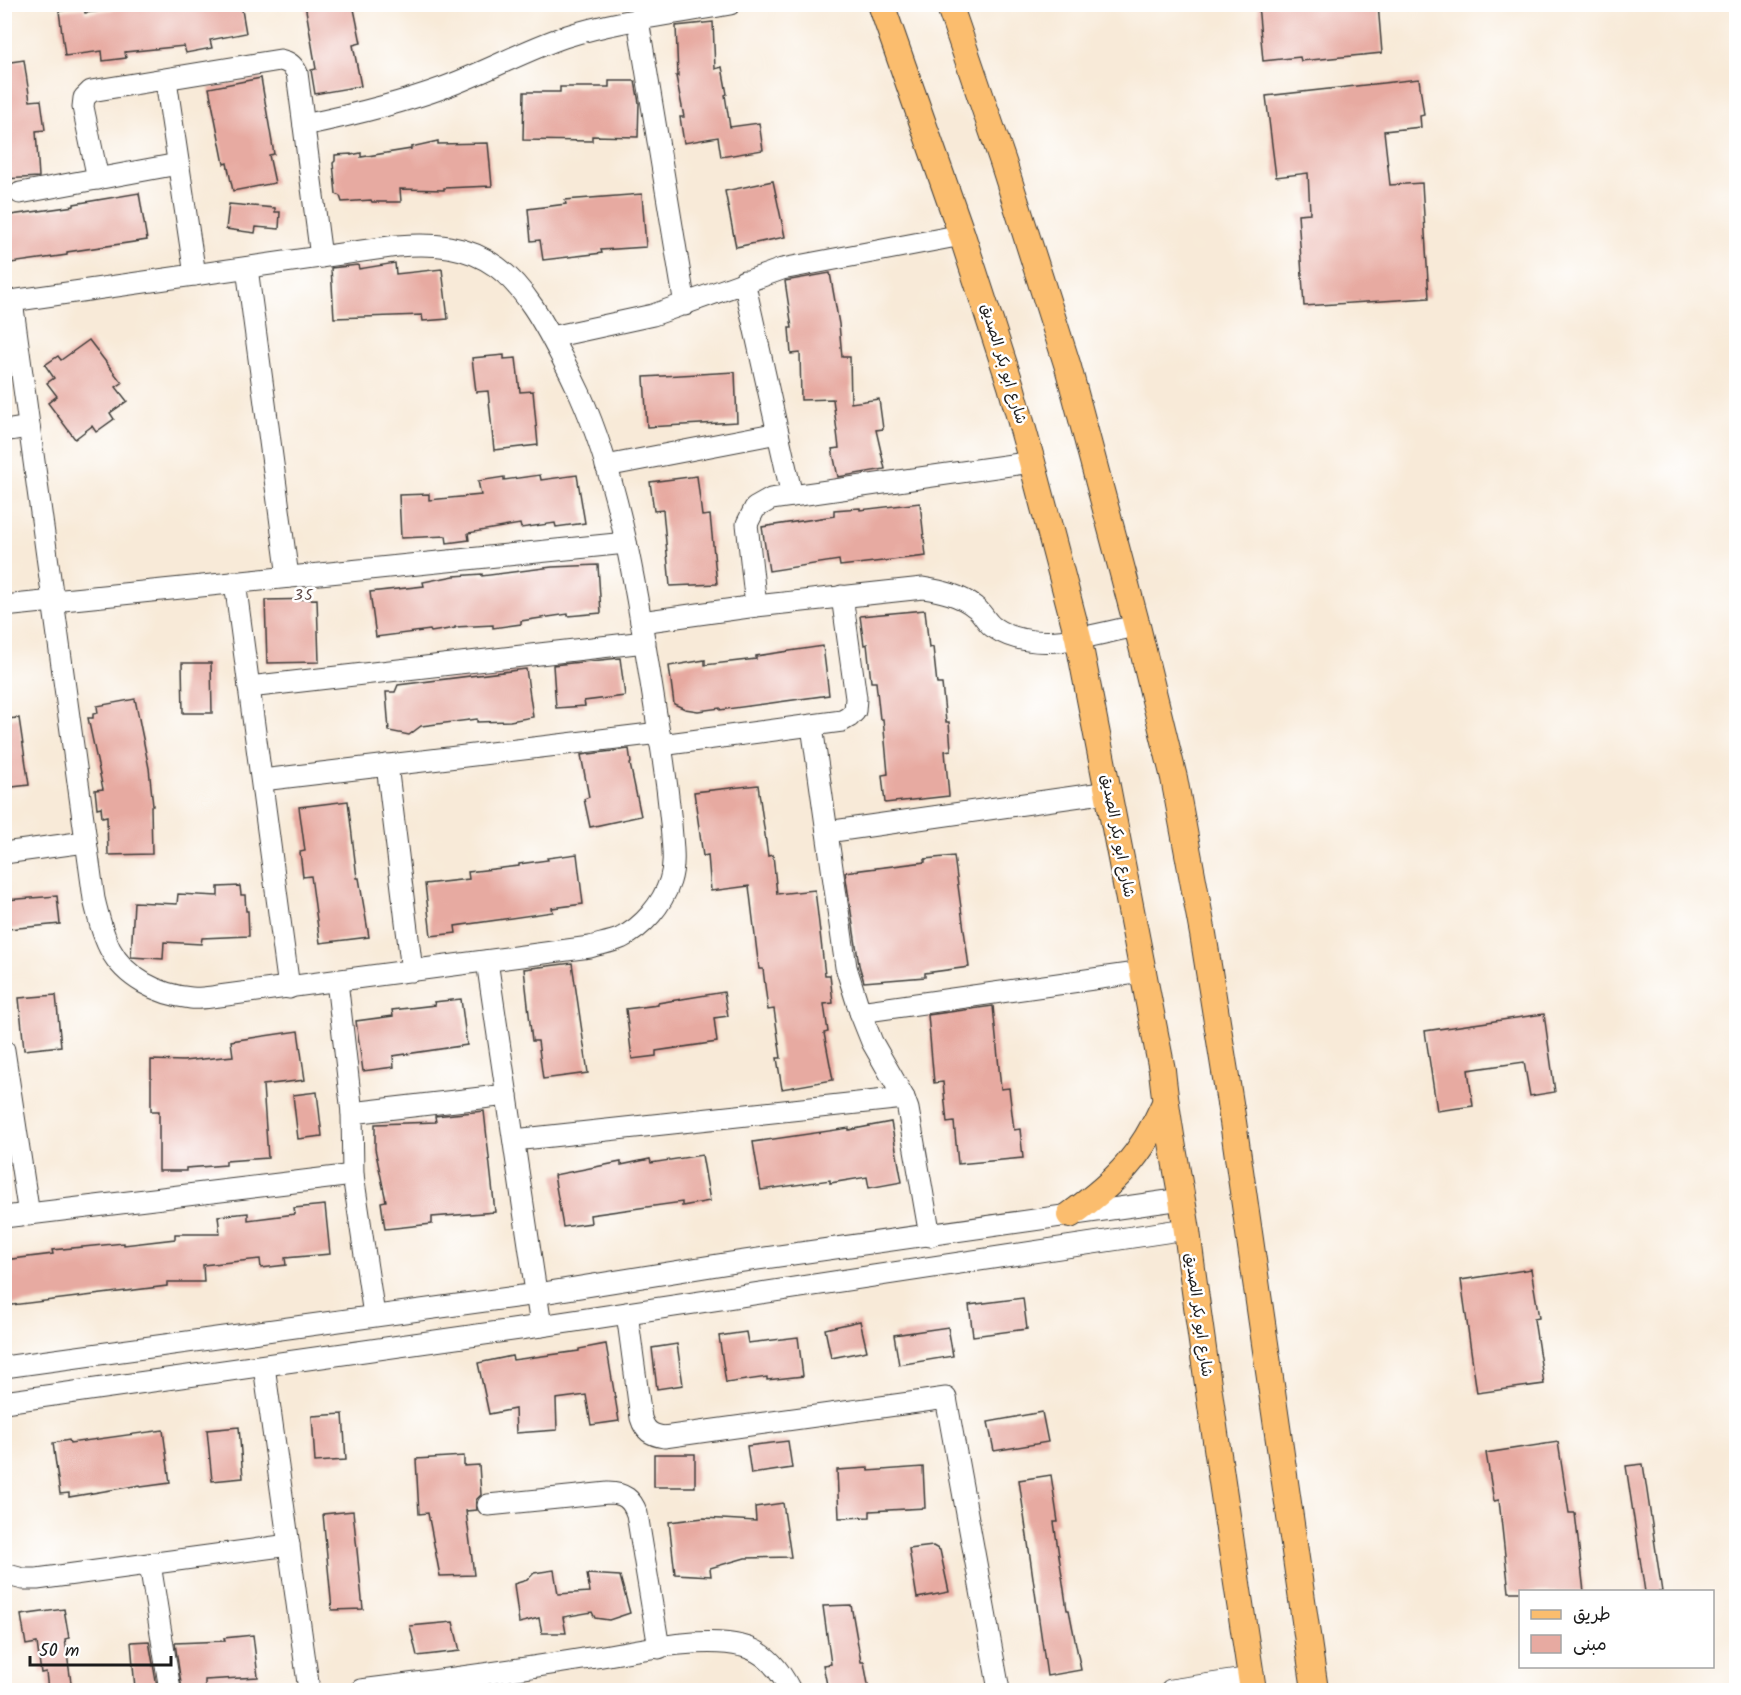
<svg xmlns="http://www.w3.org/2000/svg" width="1741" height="1695" font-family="Kalam,'Playpen Sans Arabic',sans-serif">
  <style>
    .building { fill: #e7aaa1 }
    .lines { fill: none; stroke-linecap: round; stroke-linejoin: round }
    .minor-casing { stroke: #3d3b38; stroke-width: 23 }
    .major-casing { stroke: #3d3b38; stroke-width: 28 }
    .minor { stroke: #fff; stroke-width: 21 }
    .major { stroke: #fbbd6e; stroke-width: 26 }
    .labels { text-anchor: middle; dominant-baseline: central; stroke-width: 5; stroke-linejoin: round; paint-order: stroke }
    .street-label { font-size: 15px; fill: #1c1c1c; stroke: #fff }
    .neighbourhood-label { font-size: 16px; letter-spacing: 1.5px; fill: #634e4b; stroke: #fff }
  </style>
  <rect width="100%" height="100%" fill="#fff"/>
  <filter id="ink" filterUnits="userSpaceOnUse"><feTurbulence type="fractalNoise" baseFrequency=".0167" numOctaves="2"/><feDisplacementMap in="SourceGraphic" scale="12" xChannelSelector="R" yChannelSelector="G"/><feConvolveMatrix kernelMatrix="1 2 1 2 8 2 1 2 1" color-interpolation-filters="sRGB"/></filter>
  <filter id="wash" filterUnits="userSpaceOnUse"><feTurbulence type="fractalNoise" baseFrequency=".008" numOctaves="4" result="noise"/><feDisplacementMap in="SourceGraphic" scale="24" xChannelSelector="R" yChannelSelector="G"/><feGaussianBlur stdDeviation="1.35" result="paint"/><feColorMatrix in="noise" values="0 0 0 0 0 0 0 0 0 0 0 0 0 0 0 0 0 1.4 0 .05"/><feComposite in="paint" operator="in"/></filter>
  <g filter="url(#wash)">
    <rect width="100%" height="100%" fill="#f8ead8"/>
    <g id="blocks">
      <g class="building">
        <polygon points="141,4 241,4 246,33 210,40 212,48 186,53 184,46 125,52 126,58 103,61 102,51 65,56 59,11 84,8 85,13 142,6"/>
        <polygon points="305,4 353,4 361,43 353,45 361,86 315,94 311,70 316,69"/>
        <polygon points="1258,4 1378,4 1382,53 1301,61 1300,57 1263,61"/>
        <polygon points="713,22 715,69 722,67 727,94 725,95 730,127 759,123 763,150 721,157 718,137 684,143 680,117 684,117 676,76 678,76 676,26"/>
        <polygon points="24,60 30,101 41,100 45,130 36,131 39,177 4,179 4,63"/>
        <polygon points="261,78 274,154 269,155 275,183 233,191 227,163 224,164 209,88"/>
        <polygon points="1419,79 1424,115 1420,116 1421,127 1384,131 1390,185 1422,183 1429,298 1304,306 1298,214 1310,213 1308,173 1276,177 1266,96"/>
        <polygon points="609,81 635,81 639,103 638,137 592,136 592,141 523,140 524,92 560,92 560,87 609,87"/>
        <polygon points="438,141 438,144 488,143 492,186 444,188 444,190 400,189 401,202 372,202 371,200 342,202 340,196 336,194 333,163 335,161 335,155 351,154 351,155 361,153 361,157 411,149 411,147"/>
        <polygon points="773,181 785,237 736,247 725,191"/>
        <polygon points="139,193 147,240 67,252 67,255 4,264 4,216 74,206 74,204"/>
        <polygon points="642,194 646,247 601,250 602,253 543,260 540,240 531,241 528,209 566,204 565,200"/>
        <polygon points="229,204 275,208 275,212 280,212 279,229 256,227 255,233 226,229"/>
        <polygon points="395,263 396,274 442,269 448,319 423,321 422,315 334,318 331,268 358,265 359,269"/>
        <polygon points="830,273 839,324 842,357 850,357 851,403 879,399 883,429 876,430 885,469 838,477 832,449 839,448 833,399 801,400 800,353 791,354 789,328 792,328 785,281"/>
        <polygon points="89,340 122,383 116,387 127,401 110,413 114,419 96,432 92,426 75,439 48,403 57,396 47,383 54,378 45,365 58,356 61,360"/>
        <polygon points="504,355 504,359 516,358 520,392 533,391 538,445 494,450 488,391 476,392 472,358"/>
        <polygon points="735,372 737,422 647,427 644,377"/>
        <polygon points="540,475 541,480 577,475 585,523 556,527 555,523 521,528 520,524 468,533 469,540 447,543 446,536 401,538 399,495 429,494 429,500 481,495 478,481 504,477 504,480"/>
        <polygon points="697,476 702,516 710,515 717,584 670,586 663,510 654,511 650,482"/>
        <polygon points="920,503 926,556 840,566 839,560 769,571 762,527 834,516 834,510 860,508 860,510"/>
        <polygon points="598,565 601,613 568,616 568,614 521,621 521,624 493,628 493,625 455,627 455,628 431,632 430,630 376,637 370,592 424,586 423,582 454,576 482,574 482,576 552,567"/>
        <polygon points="317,599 319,662 267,663 265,600"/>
        <polygon points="925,610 929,648 933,647 937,684 942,684 946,722 949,722 951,750 945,751 949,796 885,803 882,775 888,774 883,719 880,719 876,682 871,682 867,644 864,645 860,616"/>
        <polygon points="823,646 829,695 720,710 720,708 698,711 685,709 674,704 669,666 705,660 705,665 756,659 756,656"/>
        <polygon points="620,658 625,696 584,701 585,706 556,708 553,665"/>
        <polygon points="182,663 211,663 212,713 183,713"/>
        <polygon points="526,669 533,717 510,721 477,722 477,719 421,726 409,735 389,731 386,692 395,692 398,685"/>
        <polygon points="135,699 149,768 153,806 151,806 152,854 108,855 107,816 102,817 101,807 97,808 95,790 103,789 88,718 93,718 93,714 98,713 97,706"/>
        <polygon points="19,718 29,785 4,788 4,719"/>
        <polygon points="629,749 631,763 630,764 641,816 590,827 584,799 589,797 581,755"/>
        <polygon points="758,785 768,856 773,855 777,894 815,890 825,975 830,975 833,1003 824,1004 828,1032 824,1033 833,1080 782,1089 777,1058 781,1058 774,1009 768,1010 763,969 759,969 749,886 711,891 708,855 703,856 694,792"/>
        <polygon points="348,801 357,878 359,878 369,937 320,943 311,876 303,877 300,852 305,851 299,807"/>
        <polygon points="577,854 583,904 552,908 553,912 455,926 456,933 431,936 425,884 469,879 468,872 519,866 519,864 548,860 547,858"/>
        <polygon points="954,856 969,967 925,973 925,977 864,982 859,965 845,872 925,862 925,859"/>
        <polygon points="240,886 241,895 245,895 246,911 248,911 249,936 202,938 201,944 164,942 163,959 131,957 134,902 177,904 178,894 218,896 218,887"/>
        <polygon points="57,896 60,924 8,929 5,900"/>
        <polygon points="572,963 588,1073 543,1079 538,1041 532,1041 524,969"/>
        <polygon points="724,992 728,1016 714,1018 717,1042 656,1051 656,1056 632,1059 626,1009 658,1005 658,1003"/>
        <polygon points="56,995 61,1046 24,1050 19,998"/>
        <polygon points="461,999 467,1045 393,1056 394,1067 363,1071 356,1021 393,1016 392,1010 435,1005 434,1002"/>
        <polygon points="993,1006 1001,1089 1009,1088 1014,1130 1020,1129 1023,1158 958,1164 954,1122 947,1123 943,1082 934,1083 928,1015"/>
        <polygon points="1544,1014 1555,1092 1530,1096 1524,1062 1468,1070 1473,1106 1437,1111 1425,1031"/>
        <polygon points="298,1031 305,1080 263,1085 268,1158 226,1161 226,1165 186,1168 186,1171 159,1171 159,1111 151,1111 151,1060 183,1061 233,1056 231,1041"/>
        <polygon points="317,1092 322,1136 298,1139 293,1095"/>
        <polygon points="484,1111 495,1212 432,1217 432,1224 385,1229 381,1202 386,1201 375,1149 375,1124 436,1122 435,1116"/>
        <polygon points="891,1122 902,1182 869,1188 867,1177 830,1183 830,1180 761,1190 753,1142 849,1128 849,1130"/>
        <polygon points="702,1155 710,1201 682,1206 682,1202 590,1215 591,1223 563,1227 554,1175 621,1162 621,1165 650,1159 651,1163"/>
        <polygon points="325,1205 330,1254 285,1258 286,1265 261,1268 260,1259 203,1265 204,1282 167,1282 167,1286 4,1306 4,1260 53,1254 52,1250 124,1243 124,1245 175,1239 175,1234 220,1234 218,1216 248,1213 248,1220 295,1214 294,1208"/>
        <polygon points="1531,1269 1539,1318 1534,1319 1544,1384 1477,1393 1461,1280"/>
        <polygon points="1023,1298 1027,1329 973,1336 969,1305"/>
        <polygon points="860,1321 867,1351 831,1358 825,1329"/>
        <polygon points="948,1327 953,1356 899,1365 894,1335"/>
        <polygon points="746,1332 748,1343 798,1337 803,1376 767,1380 767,1377 726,1383 719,1336"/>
        <polygon points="606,1344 619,1421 591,1425 586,1395 556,1399 557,1430 516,1433 515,1409 489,1414 478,1363 512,1356 513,1360 579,1351 579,1349"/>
        <polygon points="677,1344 683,1385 657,1389 652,1348"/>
        <polygon points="1042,1412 1048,1442 994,1451 988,1422"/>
        <polygon points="343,1414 346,1460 315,1462 312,1416"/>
        <polygon points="239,1427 243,1478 212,1481 207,1430"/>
        <polygon points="163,1430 170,1483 141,1487 140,1485 69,1497 69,1493 60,1494 53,1443 69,1440 70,1443"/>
        <polygon points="788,1441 792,1468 751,1474 747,1446"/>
        <polygon points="1558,1442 1569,1513 1575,1513 1584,1592 1509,1592 1499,1500 1494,1501 1486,1453"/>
        <rect x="654" y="1454" width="41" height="33"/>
        <polygon points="464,1456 464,1466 479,1465 481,1495 476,1500 477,1510 466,1511 474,1575 440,1576 428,1513 419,1514 416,1459"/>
        <polygon points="1643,1464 1662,1592 1645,1592 1626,1466"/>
        <polygon points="923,1467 925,1508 870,1511 870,1517 839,1518 837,1470 868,1468 868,1471"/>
        <polygon points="1051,1475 1058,1522 1054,1522 1067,1610 1069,1610 1081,1670 1047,1676 1019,1480"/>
        <polygon points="783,1503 791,1557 745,1558 710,1568 711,1576 675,1574 669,1522 704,1518 756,1521 755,1507"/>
        <polygon points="353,1511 363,1609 332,1610 323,1514"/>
        <polygon points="933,1546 940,1550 949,1592 917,1598 909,1549"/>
        <polygon points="554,1570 558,1594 590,1592 587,1574 620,1576 630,1613 609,1620 595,1618 592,1612 563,1617 566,1633 542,1633 539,1618 519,1623 514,1584 527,1580 534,1573"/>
        <polygon points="851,1605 861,1662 864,1662 869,1690 828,1690 823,1665 831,1664 823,1606"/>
        <polygon points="64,1609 69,1638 65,1639 72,1690 48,1690 46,1672 41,1673 37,1643 26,1645 21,1615"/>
        <polygon points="453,1622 460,1651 417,1656 410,1626"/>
        <polygon points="253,1635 258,1677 205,1680 205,1689 182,1690 175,1643 225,1641 224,1638"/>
        <polygon points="149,1641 157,1687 135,1689 131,1642"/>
      </g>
    </g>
  </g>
  <g filter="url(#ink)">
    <use href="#blocks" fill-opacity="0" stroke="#3d3b38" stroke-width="1.5"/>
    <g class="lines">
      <defs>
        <g id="minor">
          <polyline points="638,20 685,305"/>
          <polyline points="166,80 195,275"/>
          <path d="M 304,125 C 352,115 399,104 445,87 C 486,72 523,51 564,37 C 617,20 675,14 730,4"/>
          <path d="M 98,179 L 83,107 L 84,98 L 91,91 L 280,60 C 289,62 293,65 297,73 L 321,257"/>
          <polyline points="20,193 178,164"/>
          <polyline points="247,268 288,577"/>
          <polyline points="744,281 792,496"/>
          <path d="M 4,302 L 397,246 C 433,243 467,245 497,267 C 525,288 544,323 560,354 C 567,367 574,381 580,394 C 626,497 641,623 659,733 C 664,763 668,793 671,823 C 672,843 676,862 670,881 C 662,905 643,927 621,938 C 612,942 600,944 590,947 L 219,996 C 210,997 200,999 191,998 C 159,995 125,978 110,949 C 102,933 98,916 94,899 L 12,301"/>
          <polyline points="552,337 653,315 782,269 962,235"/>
          <polyline points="4,431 29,427"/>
          <polyline points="606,466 778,433"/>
          <polyline points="235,582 289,988"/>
          <polyline points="4,606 626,543"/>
          <polyline points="756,606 747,524 755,508 771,499 1032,462"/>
          <path d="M 641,622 L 756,606 L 923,588 C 942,591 960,595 975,607 C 982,612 986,622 993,627 C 1035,656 1092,634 1137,626"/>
          <polyline points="249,687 645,642"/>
          <polyline points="812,726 846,967 860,1012 872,1042 904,1098 908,1109 930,1236"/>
          <polyline points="661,745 842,721 849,717 855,711 856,698 842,596"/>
          <polyline points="387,765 412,971"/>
          <polyline points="262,780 659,733"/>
          <polyline points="827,832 1109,792"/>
          <polyline points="4,853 85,842"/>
          <polyline points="487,961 541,1326"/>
          <polyline points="337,981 352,1113 353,1175 374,1315"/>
          <polyline points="860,1012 1143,972"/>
          <polyline points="4,1050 29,1215"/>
          <polyline points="352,1113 507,1095"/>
          <polyline points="514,1140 904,1098"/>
          <polyline points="4,1217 353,1175"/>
          <path d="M 627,1313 L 641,1418 C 645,1431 651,1435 664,1437 L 946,1398 L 999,1690"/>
          <polyline points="264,1366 309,1690"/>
          <polyline points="4,1367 537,1294 730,1263 1182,1199"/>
          <polyline points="4,1402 541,1326 1186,1229"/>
          <path d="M 488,1505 L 608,1493 C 624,1493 632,1499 637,1514 L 659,1648"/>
          <polyline points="150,1564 170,1690"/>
          <polyline points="4,1574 23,1579 37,1579 289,1545"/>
          <path d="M 361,1690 C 435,1681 509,1671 583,1659 C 627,1653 700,1635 742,1646 C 765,1651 780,1670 790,1690"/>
          <polyline points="1171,1690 1251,1678"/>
        </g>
        <g id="major">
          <path d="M 881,4 L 962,235 L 1011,386 L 1032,462 L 1078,637 L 1162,1070 C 1167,1124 1179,1177 1187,1231 C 1207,1385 1230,1538 1253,1690"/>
          <polyline points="949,4 1003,162 1068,367 1137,626 1174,778 1203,934 1233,1122 1315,1690"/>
          <path d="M 1070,1215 C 1117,1181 1141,1157 1165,1103"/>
        </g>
      </defs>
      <use href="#minor" class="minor-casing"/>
      <use href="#major" class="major-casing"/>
      <use href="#minor" class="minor"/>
      <use href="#major" class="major"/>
    </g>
  </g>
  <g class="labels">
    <g class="street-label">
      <text transform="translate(1003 364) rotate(73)">شارع ابو بكر الصديق</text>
      <text transform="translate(1117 836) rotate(79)">شارع ابو بكر الصديق</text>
      <text transform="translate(1198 1315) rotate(82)">شارع ابو بكر الصديق</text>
    </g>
    <g class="neighbourhood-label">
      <text x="304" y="595">35</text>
    </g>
  </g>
  <rect width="1741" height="1695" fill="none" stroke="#fff" stroke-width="24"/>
  <rect x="1519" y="1590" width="195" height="78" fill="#ffffff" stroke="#a4a4a4" stroke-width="1.5"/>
  <rect x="1531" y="1610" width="30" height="9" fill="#fbbd6e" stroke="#a4a4a4" stroke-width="1.5"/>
  <text x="1573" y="1620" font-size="18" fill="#1c1c1c">طريق</text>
  <rect x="1531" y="1635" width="30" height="18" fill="#e7aaa1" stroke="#a4a4a4" stroke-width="1.5"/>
  <text x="1573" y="1650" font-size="18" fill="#1c1c1c">مبنى</text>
  <path d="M30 1656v9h141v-9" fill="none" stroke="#1c1c1c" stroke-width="3"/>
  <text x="39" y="1656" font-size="18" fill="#1c1c1c" stroke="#ffffff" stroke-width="4.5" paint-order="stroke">50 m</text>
</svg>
